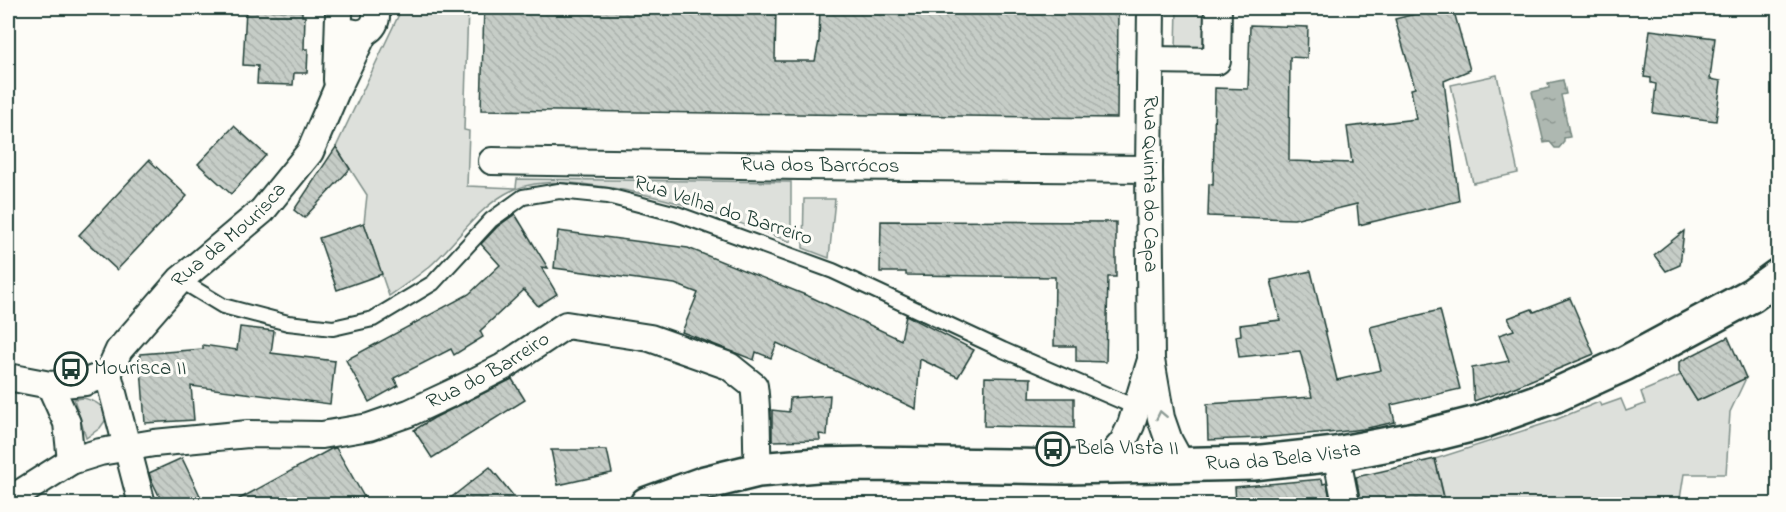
<svg xmlns="http://www.w3.org/2000/svg" width="1786" height="512" font-family="'Indie Flower',sans-serif">
  <style>
    .grass { fill: #dde0db; stroke: #7e8e88; stroke-width: 1.5 }
    .water { fill: url(#water-ripples); stroke: #75877f; stroke-width: 1.5 }
    .building { fill: url(#building-back-hatch); stroke: #1f3d34; stroke-width: 1.5 }
    .lines { fill: none; stroke-linecap: round; stroke-linejoin: round }
    .service-casing { stroke: #1f3d34; stroke-width: 18 }
    .minor-casing { stroke: #1f3d34; stroke-width: 30 }
    .secondary-casing { stroke: #1f3d34; stroke-width: 38 }
    .service { stroke: #fdfcf7; stroke-width: 14 }
    .minor { stroke: #fdfcf7; stroke-width: 26 }
    .secondary { stroke: #fdfcf7; stroke-width: 33 }
    .oneway { stroke: #8e9c96 }
    .labels { text-anchor: middle; dominant-baseline: central; stroke-width: 6; stroke-linejoin: round; paint-order: stroke }
    .street-label { font-size: 21px; fill: #1f3d34; stroke: #fdfcf7 }
    .poi-label { font-size: 21px; fill: #1f3d34; stroke: #fdfcf7; text-anchor: start }
  </style>
  <defs>
    <pattern id="water-ripples" width="26" height="14" patternUnits="userSpaceOnUse" patternTransform="scale(1.5)"><rect width="26" height="14" fill="#aeb8b1"/><path d="M2 4q2-2 4 0t4 0M15 11q2-2 4 0t4 0" fill="none" stroke="#8d9791"/></pattern>
    <pattern id="building-back-hatch" width="6" height="6" patternUnits="userSpaceOnUse" patternTransform="scale(1.5)"><rect width="6" height="6" fill="#c6cdc7"/><path d="M-1 5l2 2M0 0l6 6M5-1l2 2" fill="none" stroke="#aab1ac"/></pattern>
  </defs>
  <rect width="100%" height="100%" fill="#fdfcf7"/>
  <filter id="ink" filterUnits="userSpaceOnUse"><feTurbulence type="fractalNoise" baseFrequency=".0167" numOctaves="2"/><feDisplacementMap in="SourceGraphic" scale="12" xChannelSelector="R" yChannelSelector="G"/><feConvolveMatrix kernelMatrix="1 2 1 2 8 2 1 2 1" color-interpolation-filters="sRGB"/></filter>
  <g filter="url(#ink)">
    <g class="grass">
      <path d="M 402,8 L 468,8 L 464,130 L 469,131 L 467,186 L 516,188 L 517,179 L 791,182 L 791,242 C 725,217 661,193 590,185 C 561,182 531,179 505,194 C 474,212 456,243 430,266 C 417,277 403,286 389,296 L 364,223 L 367,195 L 336,147 Z"/>
      <polygon points="1177,8 1204,8 1203,50 1176,49"/>
      <polygon points="1497,75 1518,173 1473,183 1451,85"/>
      <polygon points="804,199 835,199 829,258 803,248"/>
      <polygon points="1681,375 1697,401 1746,378 1730,412 1726,474 1684,474 1680,499 1644,502 1644,504 1446,504 1435,459 1550,422 1599,402 1601,406 1621,399 1626,411 1645,404 1641,392"/>
      <path d="M 84,398 C 97,402 103,405 107,418 L 100,428 L 86,438 L 74,399 Z"/>
    </g>
    <polygon class="water" points="1563,80 1566,94 1561,95 1570,137 1564,138 1564,142 1559,148 1555,148 1550,142 1544,143 1532,92 1549,88 1548,83"/>
    <g class="building">
      <polygon points="484,8 776,8 775,61 815,61 819,41 820,8 1118,8 1117,118 481,110"/>
      <polygon points="1439,8 1453,8 1470,70 1444,81 1459,201 1359,225 1357,204 1294,219 1208,216 1209,184 1213,185 1215,88 1248,89 1250,25 1308,27 1307,58 1290,57 1289,161 1352,163 1347,127 1416,119 1411,89 1415,88 1395,19"/>
      <polygon points="246,9 302,11 302,16 305,16 304,49 308,49 307,73 294,73 293,85 257,84 258,66 243,65"/>
      <polygon points="1650,30 1715,38 1710,79 1721,81 1716,121 1653,113 1656,84 1651,83 1651,78 1644,77"/>
      <polygon points="234,126 266,155 231,194 198,164"/>
      <polygon points="336,147 350,169 304,218 294,210"/>
      <polygon points="149,160 187,196 117,270 79,235"/>
      <polygon points="515,214 548,268 541,267 557,294 538,306 524,290 480,331 483,337 454,355 451,349 394,378 398,386 369,402 346,360 469,294 500,265 481,244 497,227"/>
      <polygon points="881,221 1116,222 1116,277 1108,277 1106,362 1076,361 1076,346 1054,346 1055,277 906,275 906,272 880,272"/>
      <polygon points="364,223 382,274 337,290 319,238"/>
      <polygon points="558,231 688,248 813,298 901,340 906,315 974,350 958,377 920,359 916,409 777,343 771,358 756,352 754,360 682,332 698,293 675,284 554,268"/>
      <polygon points="1684,231 1680,265 1666,271 1654,255"/>
      <polygon points="1311,271 1337,380 1381,370 1370,327 1440,310 1460,389 1391,405 1395,422 1363,429 1329,433 1329,432 1260,438 1208,440 1207,404 1312,397 1300,351 1239,357 1236,336 1241,335 1240,325 1280,320 1271,280"/>
      <polygon points="1570,298 1594,354 1510,389 1474,401 1472,368 1509,361 1499,335 1514,330 1508,318 1532,309 1534,312"/>
      <polygon points="240,327 274,331 271,353 335,361 330,404 191,386 194,420 145,423 140,354 203,349 203,345 237,350"/>
      <polygon points="1728,337 1746,378 1697,401 1679,372 1679,362"/>
      <polygon points="985,377 1031,378 1030,398 1074,398 1074,428 984,426"/>
      <polygon points="512,379 525,400 432,458 414,430 434,418"/>
      <polygon points="830,395 827,435 819,434 820,440 772,441 772,410 789,412 790,398"/>
      <polygon points="336,448 368,504 230,504 331,449"/>
      <polygon points="551,450 607,450 612,473 558,485"/>
      <polygon points="182,458 204,504 163,504 151,479 149,473"/>
      <polygon points="1435,459 1445,502 1432,504 1361,504 1356,477"/>
      <polygon points="490,467 520,504 443,504"/>
      <polygon points="1322,479 1323,484 1327,483 1331,504 1236,504 1235,487"/>
    </g>
    <g class="lines">
      <defs>
        <polyline id="service" points="180,280 223,306 288,323 333,328 373,319 433,283 491,220 523,197 559,191 608,196 677,214 833,271 1003,350 1135,407"/>
        <g id="minor">
          <path id="s1" d="M 1151,8 L 1149,169 L 1151,360 L 1161,418 L 1169,441 L 1182,465"/>
          <path d="M 350,32 C 367,37 380,25 375,8"/>
          <polyline points="1151,60 1217,61 1218,8"/>
          <polyline points="337,80 339,14 340,8"/>
          <path id="s2" d="M 492,161 L 799,166 L 1149,169"/>
          <path id="s3" d="M 108,374 L 119,350 L 180,280 L 262,211 L 310,152 L 337,89 L 364,33"/>
          <polyline points="108,374 142,504"/>
          <polyline points="8,377 50,385 85,382 108,374"/>
          <polyline points="50,385 67,423 71,461"/>
          <polyline points="1336,454 1346,504"/>
          <polyline points="1102,466 1123,442 1131,425 1150,363"/>
          <path id="s4" d="M 8,501 L 71,461 L 100,452 L 154,443 L 248,434 L 322,435 L 369,427 L 409,413 L 454,392 L 503,367 L 566,325 L 650,338 L 729,366 L 754,386 C 758,414 756,442 758,470"/>
        </g>
        <g id="secondary">
          <path id="s5" d="M 647,504 L 705,483 L 758,470 L 817,465 L 870,464 L 1067,467 L 1253,463 L 1336,454 L 1410,440 L 1478,423 L 1556,395 L 1624,364 L 1752,295 L 1778,276"/>
        </g>
      </defs>
      <use href="#service" class="service-casing"/>
      <use href="#minor" class="minor-casing"/>
      <use href="#secondary" class="secondary-casing"/>
      <use href="#service" class="service"/>
      <use href="#minor" class="minor"/>
      <use href="#secondary" class="secondary"/>
    </g>
    <defs><path id="oneway-chevron" d="M-2-3.5L2.5 0L-2 3.5" fill="none" stroke-width="1.6" stroke-linecap="round" stroke-linejoin="round" transform="scale(1.5)"/></defs>
    <use class="oneway" href="#oneway-chevron" transform="translate(1161 415) rotate(-102)"/>
  </g>
  <defs>
    <symbol id="bus-ring" viewBox="-11 -11 22 22"><circle r="9.5" fill="#fdfcf7" stroke="#1f3d34" stroke-width="1.5"/><path d="M-5-6H5V4H4V6H2V4H-2V6H-4V4H-5ZM-3.5-4V0h7V-4ZM-3.5 1.2v1.5H-2V1.2ZM2 1.2v1.5H3.5V1.2Z" fill="#1f3d34"/></symbol>
  </defs>
  <g fill-rule="evenodd">
    <use href="#bus-ring" x="52" y="350" width="38" height="38"/>
    <use href="#bus-ring" x="1034" y="430" width="38" height="38"/>
  </g>
  <g class="labels">
    <g class="street-label">
      <text stroke="none"><textPath href="#s2" startOffset="328">Rua dos Barrócos</textPath></text>
      <text stroke="none"><textPath href="#s1" startOffset="176">Rua Quinta do Capa</textPath></text>
      <text transform="translate(723 211) rotate(18)">Rua Velha do Barreiro</text>
      <text stroke="none"><textPath href="#s3" startOffset="186">Rua da Mourisca</textPath></text>
      <text stroke="none"><textPath href="#s4" startOffset="508">Rua do Barreiro</textPath></text>
      <text stroke="none"><textPath href="#s5" startOffset="642">Rua da Bela Vista</textPath></text>
    </g>
    <g class="poi-label">
      <text x="94" y="369">Mourisca II</text>
      <text x="1076" y="449">Bela VIsta II</text>
    </g>
  </g>
  <rect width="1786" height="512" fill="none" stroke="#fdfcf7" stroke-width="30"/>
  <rect x="15" y="15" width="1756" height="482" fill="none" stroke="#1f3d34" stroke-width="2" filter="url(#ink)"/>
</svg>
